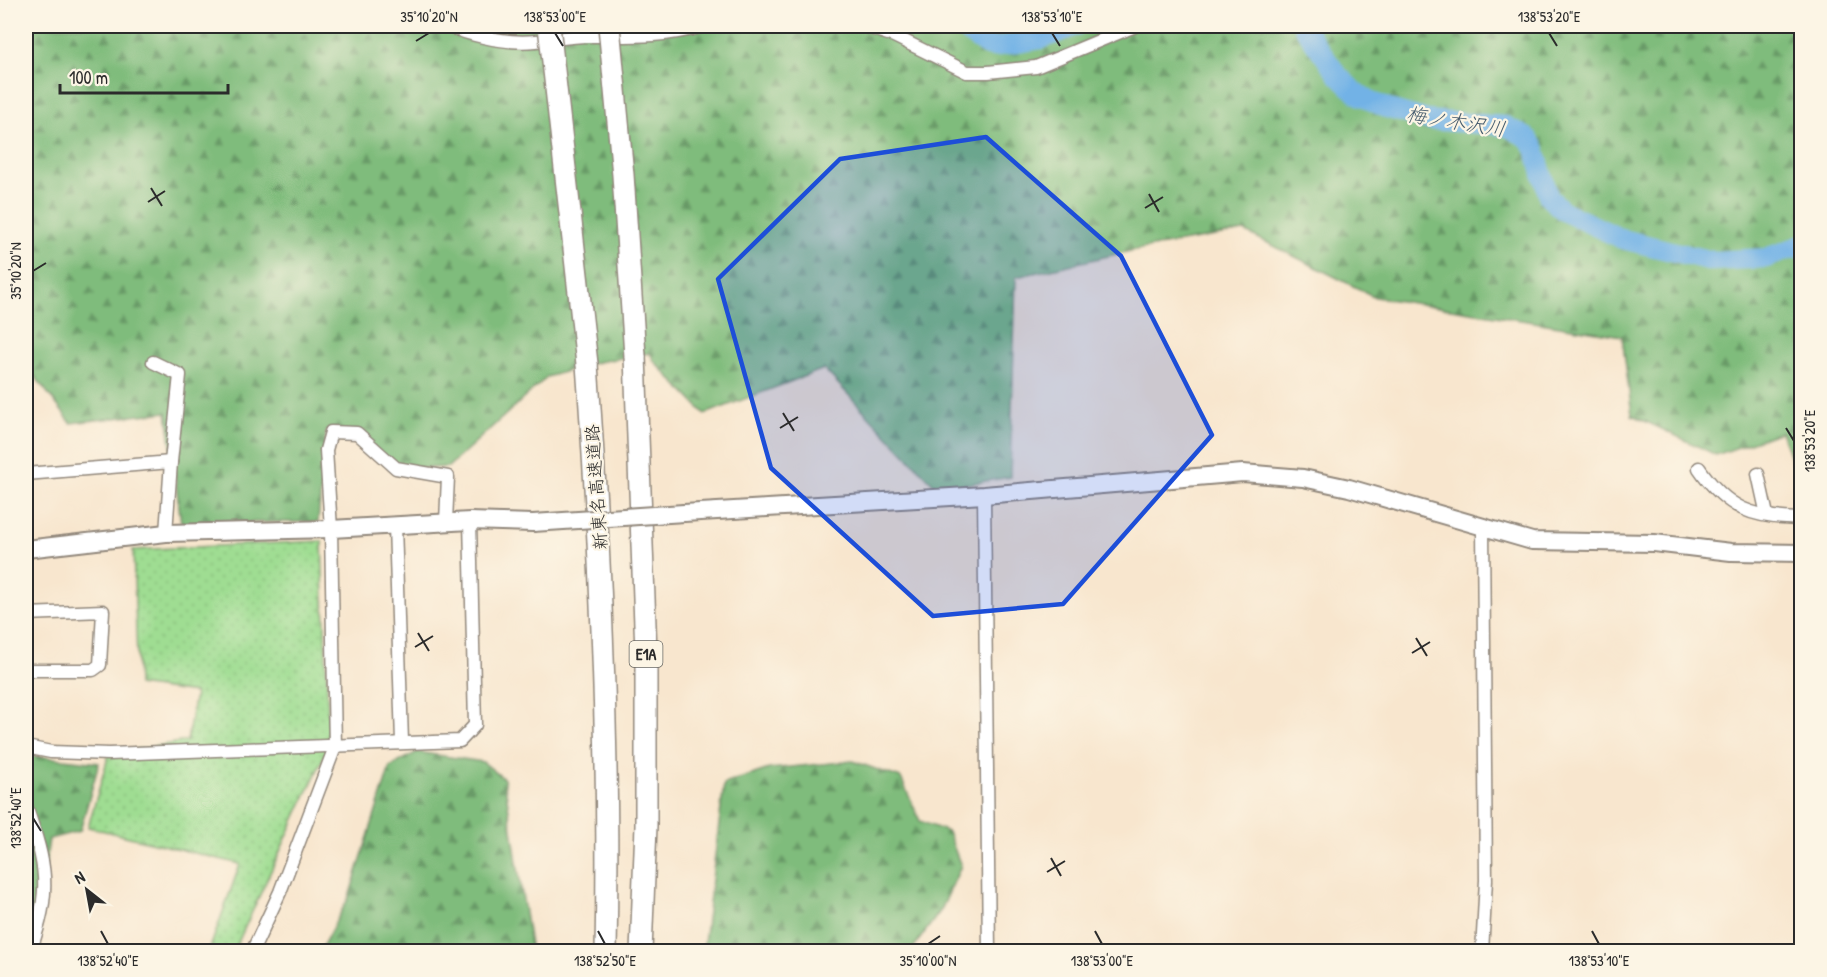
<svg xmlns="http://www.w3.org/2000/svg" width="1827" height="977" font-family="'Patrick Hand','Klee One',sans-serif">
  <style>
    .grass { fill: url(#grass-dots); stroke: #65845e; stroke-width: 1.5 }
    .forest { fill: url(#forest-firs); stroke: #557454; stroke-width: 1.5 }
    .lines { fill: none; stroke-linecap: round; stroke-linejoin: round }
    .river { stroke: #72b2e6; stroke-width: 20 }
    .street-casing { stroke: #92887c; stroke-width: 15 }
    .secondary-casing { stroke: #92887c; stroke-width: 20 }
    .highway-casing { stroke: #92887c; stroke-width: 24 }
    .street { stroke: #fff; stroke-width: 12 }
    .secondary { stroke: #fff; stroke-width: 16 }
    .highway { stroke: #fff; stroke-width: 21 }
    .secondary-bridge-casing { stroke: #92887c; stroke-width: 20; stroke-linecap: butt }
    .highway-bridge-casing { stroke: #92887c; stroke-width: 24; stroke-linecap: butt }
    .secondary-bridge { stroke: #fff; stroke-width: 16 }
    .highway-bridge { stroke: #fff; stroke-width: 21 }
    .marked { fill: #1d4ed8; fill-opacity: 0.2; stroke: #1d4ed8; stroke-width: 4.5; stroke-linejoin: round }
    .ticks { fill: none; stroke: #2b2b2b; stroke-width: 2 }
    .labels { text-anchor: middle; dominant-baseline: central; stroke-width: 4.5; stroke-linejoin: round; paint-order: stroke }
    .shield { fill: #fcf5e5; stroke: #6a6863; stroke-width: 1.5 }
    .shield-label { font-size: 16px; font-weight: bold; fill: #2b2b2b }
    .street-label { font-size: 18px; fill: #2b2b2b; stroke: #fcf5e5 }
    .water-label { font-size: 20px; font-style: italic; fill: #445a6c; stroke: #fcf5e5 }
    .neatline { fill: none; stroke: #2b2b2b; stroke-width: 2 }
    .ticks-label { font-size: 15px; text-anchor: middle; fill: #2b2b2b }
  </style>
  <defs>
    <pattern id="grass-dots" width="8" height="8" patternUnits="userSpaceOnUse" patternTransform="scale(1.5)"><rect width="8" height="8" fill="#9fdd92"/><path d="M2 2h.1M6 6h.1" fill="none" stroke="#89be7e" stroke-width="1.8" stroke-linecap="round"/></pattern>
    <pattern id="forest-firs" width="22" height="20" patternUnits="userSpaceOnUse" patternTransform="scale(1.5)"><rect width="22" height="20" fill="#7fbc7c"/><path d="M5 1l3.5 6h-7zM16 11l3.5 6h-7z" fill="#689966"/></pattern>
  </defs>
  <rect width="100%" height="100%" fill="#fcf5e5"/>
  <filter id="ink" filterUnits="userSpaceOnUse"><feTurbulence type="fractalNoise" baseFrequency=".0167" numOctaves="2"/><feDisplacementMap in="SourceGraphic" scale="12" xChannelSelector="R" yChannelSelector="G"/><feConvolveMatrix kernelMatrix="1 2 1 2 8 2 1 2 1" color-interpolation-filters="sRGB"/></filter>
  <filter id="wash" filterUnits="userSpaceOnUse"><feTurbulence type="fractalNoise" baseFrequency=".008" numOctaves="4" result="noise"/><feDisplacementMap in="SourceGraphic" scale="24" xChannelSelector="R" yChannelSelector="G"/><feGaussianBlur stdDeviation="1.35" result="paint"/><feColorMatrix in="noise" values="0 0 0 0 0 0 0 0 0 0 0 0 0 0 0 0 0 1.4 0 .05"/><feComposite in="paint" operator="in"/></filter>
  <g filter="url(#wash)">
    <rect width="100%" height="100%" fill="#f8e6ce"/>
    <polygon class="grass" points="322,541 329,745 234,951 209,951 240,864 88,827 109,754 187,741 195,693 138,685 133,550"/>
    <g class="forest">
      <polygon points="26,26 1801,26 1801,487 1781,432 1716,455 1632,415 1622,336 1375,297 1244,231 1135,250 1016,277 1010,477 938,489 824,369 705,414 654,361 650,353 598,362 547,377 448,467 394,470 357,433 326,431 318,522 181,523 167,412 71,423 26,365"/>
      <polygon points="417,752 483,762 504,779 531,951 320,951 349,897 390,767"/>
      <polygon points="26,755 99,763 80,831 49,839 40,903 26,946"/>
      <polygon points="853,761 901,778 920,821 948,832 961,866 941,910 911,951 703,951 724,784 769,769"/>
    </g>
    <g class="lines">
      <g class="river">
        <polyline points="958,26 987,46 994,47 1042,39 1076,26"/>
        <polyline points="1303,26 1337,74 1357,94 1386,108 1428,120 1506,126 1528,138 1535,149 1549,198 1565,212 1622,239 1712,261 1766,258 1802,245"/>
      </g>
    </g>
  </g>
  <g filter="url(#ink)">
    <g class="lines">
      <defs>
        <g id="street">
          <path d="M 447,26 C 474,36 507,44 536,41 C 553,40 570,36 587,36 C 630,36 662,38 704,26"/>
          <polyline points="864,26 894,36 967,72 988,72 1036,67 1135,26"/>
          <polyline points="153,362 180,375 171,462"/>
          <path d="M 1699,468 C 1727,509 1752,518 1802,519"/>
          <polyline points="26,474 171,462 166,533"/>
          <polyline points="1758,474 1767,515"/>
          <polyline points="984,495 989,952"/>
          <polyline points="395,525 402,742"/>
          <polyline points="26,614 103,611 100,665 93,670 26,670"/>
          <polyline points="26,747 51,752 109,754 460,741 475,725 470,521"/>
          <path d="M 26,806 C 47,867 52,889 30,952"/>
          <polyline points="252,952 280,892 335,747 331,529 326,450 331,432 357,433 396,468 448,477 446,522"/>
          <polyline points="1482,952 1486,880 1483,527"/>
        </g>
        <g id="secondary">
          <polyline points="684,513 984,495 1243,473 1303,478 1349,488 1532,541 1654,543 1731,552 1802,553"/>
          <polyline points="26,549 166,533 331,529 470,521 533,523"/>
        </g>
        <g id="highway">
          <polyline points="635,356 646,652 646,826 641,952"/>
          <path d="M 587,364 C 601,560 610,755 606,952"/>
        </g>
      </defs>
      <use href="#street" class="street-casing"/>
      <use href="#secondary" class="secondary-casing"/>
      <use href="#highway" class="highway-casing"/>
      <use href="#street" class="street"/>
      <use href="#secondary" class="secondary"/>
      <use href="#highway" class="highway"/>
      <defs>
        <polyline id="secondary-bridge" points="533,523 684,513"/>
        <g id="highway-bridge">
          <polyline points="549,26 587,364"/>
          <polyline points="609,26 623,175 635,356"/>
        </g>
      </defs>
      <use href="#secondary-bridge" class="secondary-bridge-casing"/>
      <use href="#highway-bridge" class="highway-bridge-casing"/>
      <use href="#secondary-bridge" class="secondary-bridge"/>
      <use href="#highway-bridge" class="highway-bridge"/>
    </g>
  </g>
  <path class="marked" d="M 986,137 L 1121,256 L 1212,435 L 1063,604 L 933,616 L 771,468 L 718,279 L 840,159 Z"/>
  <path class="ticks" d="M 555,33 L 563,46M 1052,33 L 1060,46M 1549,33 L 1557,46M 416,41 L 429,33M 151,188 L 162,206M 1149,194 L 1159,212M 148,202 L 165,191M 1145,208 L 1163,197M 33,271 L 46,263M 783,413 L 794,431M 780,428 L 798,417M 1786,428 L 1794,441M 418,633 L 429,651M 1416,638 L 1427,656M 415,647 L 433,636M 1412,653 L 1430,642M 33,818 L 41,831M 1051,858 L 1061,876M 1047,872 L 1065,861M 101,931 L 108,944M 598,931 L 605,944M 1095,931 L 1102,944M 1592,931 L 1599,944M 928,944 L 940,936"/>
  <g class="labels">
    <rect class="shield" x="629.5" y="641" width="33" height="26" rx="4.5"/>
    <g class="shield-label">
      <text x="646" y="654">E1A</text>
    </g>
    <g class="street-label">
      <text transform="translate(596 487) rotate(-94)">新東名高速道路</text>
    </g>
    <g class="water-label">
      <text transform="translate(1456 121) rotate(9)">梅ノ木沢川</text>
    </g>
  </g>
  <rect width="1827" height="977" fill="none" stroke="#fcf5e5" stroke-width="66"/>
  <g transform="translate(87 890) rotate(329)" stroke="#fcf5e5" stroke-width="4.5" paint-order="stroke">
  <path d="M0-4.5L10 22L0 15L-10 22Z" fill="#2b2b2b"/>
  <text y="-9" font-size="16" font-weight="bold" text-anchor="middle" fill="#2b2b2b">N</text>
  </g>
  <path d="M60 84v9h168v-9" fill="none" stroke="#2b2b2b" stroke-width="3"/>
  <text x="69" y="84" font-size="18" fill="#2b2b2b" stroke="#fcf5e5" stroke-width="4.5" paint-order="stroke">100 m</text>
  <rect x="33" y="33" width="1761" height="911" class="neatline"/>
  <g class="ticks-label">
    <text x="429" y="22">35°10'20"N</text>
    <text x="555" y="22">138°53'00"E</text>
    <text x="1052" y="22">138°53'10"E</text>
    <text x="1549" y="22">138°53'20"E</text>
    <text transform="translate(16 271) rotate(-90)" y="5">35°10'20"N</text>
    <text transform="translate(1810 441) rotate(-90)" y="5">138°53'20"E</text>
    <text transform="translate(16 818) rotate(-90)" y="5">138°52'40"E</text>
    <text x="108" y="966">138°52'40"E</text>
    <text x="605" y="966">138°52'50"E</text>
    <text x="928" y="966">35°10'00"N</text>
    <text x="1102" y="966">138°53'00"E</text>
    <text x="1599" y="966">138°53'10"E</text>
  </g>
</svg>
